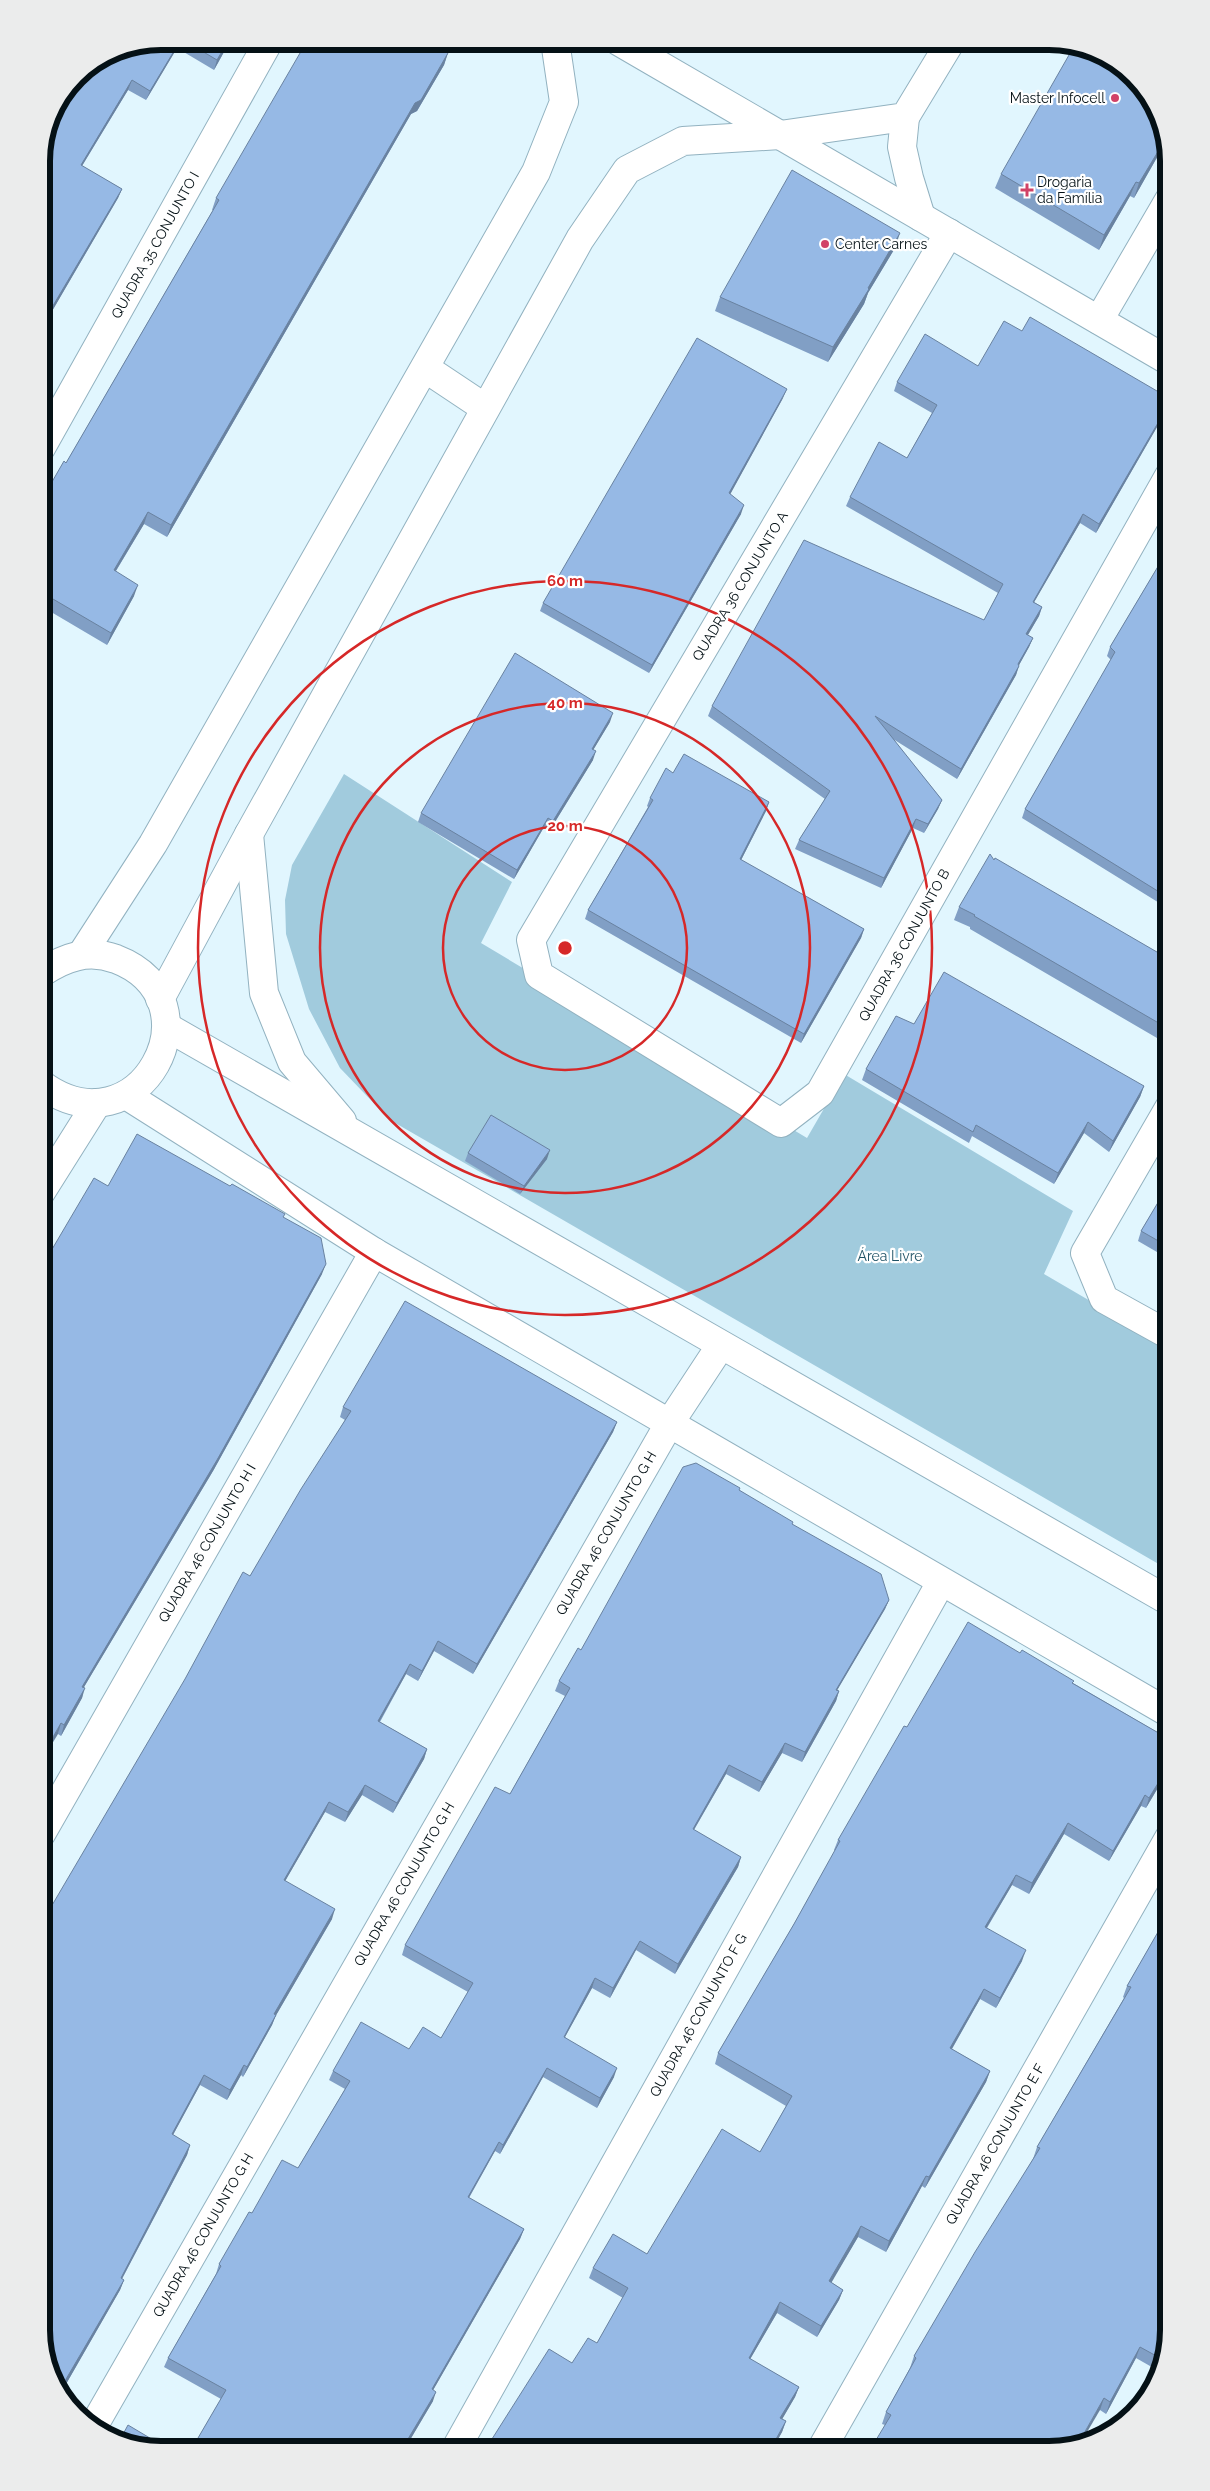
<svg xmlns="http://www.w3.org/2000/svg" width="1210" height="2491" font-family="Raleway,sans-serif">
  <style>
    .green { fill: #a1cbdd }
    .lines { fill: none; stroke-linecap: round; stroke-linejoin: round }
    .street-casing { stroke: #92b2c0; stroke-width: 30 }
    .secondary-casing { stroke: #92b2c0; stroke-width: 30 }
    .street { stroke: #fff; stroke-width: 28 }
    .secondary { stroke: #fff; stroke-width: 28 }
    .wall { fill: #819fc5 }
    .shaded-wall { fill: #6982a0 }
    .building { fill: #96b9e5; stroke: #6982a0 }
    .ring { fill: none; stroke: #d62828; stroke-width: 2.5 }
    .poi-dot { fill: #d14267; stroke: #fff; stroke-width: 2 }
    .labels { text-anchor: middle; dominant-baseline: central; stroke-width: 4.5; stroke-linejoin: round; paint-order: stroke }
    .poi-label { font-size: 14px; fill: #051116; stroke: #fff; text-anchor: start }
    .street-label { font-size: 14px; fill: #051116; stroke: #fff }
    .park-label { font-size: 14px; fill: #1f5265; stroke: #fff }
    .rim { fill: none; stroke: #051116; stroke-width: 6 }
    .centre { fill: #d62828; stroke: #fff; stroke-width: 2.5 }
    .ring-label { font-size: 15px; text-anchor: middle; font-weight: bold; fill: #d62828; stroke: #fff; stroke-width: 4.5; stroke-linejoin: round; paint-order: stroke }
  </style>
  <rect width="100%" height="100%" fill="#e1f6fe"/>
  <polygon class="green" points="344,774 512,882 481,943 807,1138 844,1074 1073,1211 1044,1274 1169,1347 1169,1570 390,1120 340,1068 309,1009 286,934 285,900 292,865"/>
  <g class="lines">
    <defs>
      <g id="street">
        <polyline points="949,233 531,940 539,975 781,1123 820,1093 1169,476"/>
        <polyline points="1099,320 1169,200"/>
        <polyline points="41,448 269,41"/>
        <polyline points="1169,1335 1104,1299 1085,1253 1169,1108"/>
        <polyline points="41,1834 374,1252"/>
        <polyline points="93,2427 669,1424 721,1345"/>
        <polyline points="455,2450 941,1582"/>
        <polyline points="821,2450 1169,1838"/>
      </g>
      <g id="secondary">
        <polyline points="618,41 1169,361"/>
        <polyline points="905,117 902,147 909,178 921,217"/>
        <polyline points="425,368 485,408"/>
        <polyline points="249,834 264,993 292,1062 342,1121"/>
        <polyline points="82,954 153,844 536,172 564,102 555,41"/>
        <polyline points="160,999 249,834 580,239 627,170 683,141 780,135 905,117 951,41"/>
        <polyline points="167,1027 1169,1601"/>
        <path d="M 41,1084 C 139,1157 223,1000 116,959 C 88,949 65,957 41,973"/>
        <polyline points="126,1095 374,1252 1169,1713"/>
        <polyline points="41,1192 97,1103"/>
      </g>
    </defs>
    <use href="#street" class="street-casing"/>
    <use href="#secondary" class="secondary-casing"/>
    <use href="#street" class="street"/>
    <use href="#secondary" class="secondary"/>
  </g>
  <g class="wall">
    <polygon points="161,41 230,41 214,70 177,48 146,100 128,90 82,166 122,189 118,198 41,330 41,153"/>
    <polygon points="739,41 761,41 756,51"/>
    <polygon points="448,52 444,65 417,111 411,114 167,537 144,524 116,571 134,596 107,645 41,606 41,501 66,463 213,210 212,210 216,198"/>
    <polygon points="1122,66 1158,113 1154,119 1164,145 1134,198 1130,196 1099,250 995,188 1001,174"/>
    <polygon points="895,248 868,293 864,304 828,362 715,311 720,297"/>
    <polygon points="1169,273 1169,291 1163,288"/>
    <polygon points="1022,331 1169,398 1169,406 1096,533 1080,523 1034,602 1042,607 1039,616 1028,635 1033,638 1029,647 1019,665 1016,675 957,779 893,739 942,800 938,809 924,833 913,828 881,888 795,849 799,840 825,799 708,716 712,706 984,620 998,593 846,506 850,497 907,458 932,413 894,391 897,382 978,366"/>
    <polygon points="783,398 730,494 741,514 649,673 540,611 543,603"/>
    <polygon points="1169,548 1169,909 1022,818 1025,809 1111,660 1107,656 1110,647"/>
    <polygon points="610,722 593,750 593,760 550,830 544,827 514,879 418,822 421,813"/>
    <polygon points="673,773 769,802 766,811 741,860 864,929 861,938 801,1043 585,919 588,910 648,807 647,806 650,798"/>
    <polygon points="994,860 1169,959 1169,1045 970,929 970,927 954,920 959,907"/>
    <polygon points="914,1024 1144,1086 1140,1097 1109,1152 1084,1133 1054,1184 972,1136 969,1143 862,1080 866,1069"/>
    <polygon points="468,1153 547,1159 520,1194 465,1161"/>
    <polygon points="1169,1184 1169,1259 1138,1241 1141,1231"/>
    <polygon points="108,1186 284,1218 322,1274 213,1471 84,1687 82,1698 61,1736 58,1734"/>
    <polygon points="343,1407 617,1422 613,1432 473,1674 434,1651 418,1681 406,1674 380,1722 427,1749 424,1759 393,1813 362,1795 345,1822 325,1812 285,1881 332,1919 276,2015 272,2025 243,2077 241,2075 227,2100 200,2085 173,2135 190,2145 187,2155 122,2279 124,2280 120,2290 62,2391 50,2376 250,1576 345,1420 340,1417"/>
    <polygon points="739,1490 792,1524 889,1600 885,1609 837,1690 839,1691 836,1701 802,1762 782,1753 759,1792 726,1774 694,1830 741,1857 738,1867 675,1974 636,1950 610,1998 592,1988 565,2037 614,2077 597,2108 543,2077 500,2154 495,2151 469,2198 524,2229 520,2239 433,2390 433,2401 404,2450 191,2450 221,2399 164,2367 168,2358 216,2274 219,2264 252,2213 298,2168 345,2089 329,2080 333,2071 409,2049 441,2038 468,1992 402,1955 405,1945 510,1794 565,1696 555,1691 559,1681 581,1650"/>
    <polygon points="1073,1683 1169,1739 1169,1769 1146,1808 1141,1806 1109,1861 1064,1834 1029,1894 1012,1885 987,1928 1022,1961 996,2008 980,1999 952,2049 990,2071 986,2082 925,2188 922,2186 886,2252 858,2237 831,2282 843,2290 839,2300 817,2337 777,2313 750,2359 799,2387 795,2397 782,2419 786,2421 782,2432 772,2450 485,2450 572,2363 597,2343 623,2298 589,2278 593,2268 647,2254 760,2152 786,2106 715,2064 718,2053 794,1924 835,1851 834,1850 838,1840 907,1727"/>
    <polygon points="1158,1932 1169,2330 1157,2370 1136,2358 1106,2414 1100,2410 885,2425 882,2424 886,2412 910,2368 914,2356 1033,2159 1037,2147 1124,1998 1123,1997 1127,1986"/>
  </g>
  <g class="shaded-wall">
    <polygon points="180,41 177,48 146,100 150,91"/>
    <polygon points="228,41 230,41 214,70 217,60"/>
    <polygon points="452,41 455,41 443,61 447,50"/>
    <polygon points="759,41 761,41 756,51"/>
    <polygon points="448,53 444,65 417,111 411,114 167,537 171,525 415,103"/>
    <polygon points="132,80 128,90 77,174 81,165"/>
    <polygon points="1156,111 1158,113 1147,132 1152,117"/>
    <polygon points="1165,140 1165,143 1164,145 1134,198 1139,183"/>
    <polygon points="1136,182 1130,196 1099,250 1104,235"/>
    <polygon points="122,189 118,198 41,330 41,326"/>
    <polygon points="900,233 895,248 868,293 864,304 828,362 833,347"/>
    <polygon points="787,389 783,398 726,502 729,493"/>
    <polygon points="1169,404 1168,408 1096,533 1099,524"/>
    <polygon points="744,505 741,514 649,673 652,665"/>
    <polygon points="148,512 144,524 109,582 114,570"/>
    <polygon points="1083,514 1080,523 1029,611 1033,602"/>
    <polygon points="138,585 134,596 107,645 111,633"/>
    <polygon points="1042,607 1039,616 1023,643 1026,634"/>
    <polygon points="1033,638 1029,647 1014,674 1018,664"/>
    <polygon points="1019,666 1016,675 957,779 961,769"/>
    <polygon points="613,713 610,722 589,757 592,749"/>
    <polygon points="596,751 593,760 550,830 553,821"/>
    <polygon points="942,800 938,809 924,833 928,824"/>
    <polygon points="769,802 766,811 737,868 740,859"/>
    <polygon points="548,818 544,827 514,879 517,870"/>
    <polygon points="916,819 913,828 881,888 884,878"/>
    <polygon points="864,929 861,938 801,1043 804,1034"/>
    <polygon points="1144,1086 1140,1097 1109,1152 1113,1141"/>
    <polygon points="1088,1122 1084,1133 1054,1184 1058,1173"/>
    <polygon points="550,1150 547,1159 520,1194 524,1186"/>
    <polygon points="326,1264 322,1274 213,1471 78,1697 82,1687"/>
    <polygon points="617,1422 613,1432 473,1674 477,1664"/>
    <polygon points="889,1600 885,1609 832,1699 836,1690"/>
    <polygon points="438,1641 434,1651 418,1681 422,1671"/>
    <polygon points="410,1664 406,1674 374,1731 378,1721"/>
    <polygon points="85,1688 82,1698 61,1736 64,1725"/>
    <polygon points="839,1691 836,1701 802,1762 805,1752"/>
    <polygon points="61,1723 58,1734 41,1762 41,1758"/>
    <polygon points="785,1743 782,1753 759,1792 762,1782"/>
    <polygon points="427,1749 424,1759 393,1813 397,1803"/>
    <polygon points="729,1765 726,1774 689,1838 693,1829"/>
    <polygon points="1169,1765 1169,1769 1146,1808 1149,1798"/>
    <polygon points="365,1785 362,1795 345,1822 348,1812"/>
    <polygon points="1145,1795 1141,1806 1109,1861 1113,1851"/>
    <polygon points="329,1802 325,1812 280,1890 284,1880"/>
    <polygon points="1068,1823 1064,1834 1029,1894 1032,1883"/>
    <polygon points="741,1857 738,1867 675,1974 678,1964"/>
    <polygon points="1016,1875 1012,1885 981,1937 985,1927"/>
    <polygon points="335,1909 332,1919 271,2024 274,2014"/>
    <polygon points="640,1941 636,1950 610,1998 613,1988"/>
    <polygon points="1026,1950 1022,1961 996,2008 1000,1998"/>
    <polygon points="595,1978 592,1988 560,2046 564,2037"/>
    <polygon points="984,1989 980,1999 946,2059 950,2048"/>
    <polygon points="276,2015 272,2025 243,2077 247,2067"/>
    <polygon points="244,2065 241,2075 227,2100 230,2090"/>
    <polygon points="547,2068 543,2077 500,2154 503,2145"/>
    <polygon points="617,2068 614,2077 597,2108 600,2098"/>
    <polygon points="990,2071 986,2082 925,2188 929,2177"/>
    <polygon points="204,2075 200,2085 168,2144 172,2134"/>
    <polygon points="499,2142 495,2151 464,2206 468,2197"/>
    <polygon points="190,2145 187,2155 117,2288 121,2278"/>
    <polygon points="926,2176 922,2186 886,2252 889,2241"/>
    <polygon points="861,2226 858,2237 826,2292 829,2281"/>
    <polygon points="524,2229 520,2239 428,2399 432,2389"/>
    <polygon points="124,2280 120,2290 62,2391 61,2390 62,2386"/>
    <polygon points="843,2290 839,2300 817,2337 821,2326"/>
    <polygon points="780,2302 777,2313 745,2368 749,2358"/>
    <polygon points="1140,2347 1136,2358 1106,2414 1110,2402"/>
    <polygon points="799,2387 795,2397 777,2428 780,2418"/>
    <polygon points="436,2392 433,2401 404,2450 403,2450 405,2444"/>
    <polygon points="1104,2398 1100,2410 1080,2444 1078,2444"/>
    <polygon points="786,2421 782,2432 772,2450 770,2450"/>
  </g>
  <g class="building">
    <polygon points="161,41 180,41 150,91 132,80 81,165 122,189 41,326 41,153 50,115 77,76 115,50"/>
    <polygon points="185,41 228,41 217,60"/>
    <polygon points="307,41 452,41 447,50 448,53 421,100 415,103 171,525 148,512 114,570 138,585 111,633 41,592 41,501 64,461 66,463 219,200 216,198"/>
    <polygon points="1073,48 1122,66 1156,111 1152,117 1162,125 1165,140 1139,183 1136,182 1104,235 1001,174"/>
    <polygon points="792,170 900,233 868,288 869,289 833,347 720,297"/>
    <polygon points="1030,317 1169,398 1169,404 1099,524 1083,514 1033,602 1042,607 1026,634 1033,638 1018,664 1019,666 961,769 875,716 942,800 928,824 916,819 884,878 799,840 830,791 712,706 804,540 984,620 1003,584 850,497 879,442 907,458 937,405 897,382 925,334 978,366 1004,321 1022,331"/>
    <polygon points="697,338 787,389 729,493 744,505 652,665 543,603"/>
    <polygon points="1169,548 1169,898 1025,809 1115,652 1110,647"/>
    <polygon points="515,653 613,713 592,749 596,751 553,821 548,818 517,870 421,813"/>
    <polygon points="684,754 769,802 740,859 864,929 804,1034 588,910 653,800 650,798 666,768 673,773"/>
    <polygon points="990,854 994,860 995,858 1169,959 1169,1029 974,916 975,915 959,907"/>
    <polygon points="944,972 1144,1086 1113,1141 1088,1122 1058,1173 976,1125 973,1132 866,1069 896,1016 914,1024"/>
    <polygon points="491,1115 550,1150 524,1186 468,1153"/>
    <polygon points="137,1134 230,1186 232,1184 285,1214 283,1217 321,1238 326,1264 217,1460 82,1687 85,1688 64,1725 61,1723 41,1758 41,1268 94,1178 108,1186"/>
    <polygon points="1169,1184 1169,1247 1141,1231"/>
    <polygon points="405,1301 617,1422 477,1664 438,1641 422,1671 410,1664 378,1721 427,1749 397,1803 365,1785 348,1812 329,1802 284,1880 335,1909 274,2014 276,2015 247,2067 244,2065 230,2090 204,2075 172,2134 190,2145 121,2278 124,2280 62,2386 59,2385 58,2386 50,2376 41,2330 41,1924 185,1679 243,1572 250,1576 301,1489 351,1411 343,1407"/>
    <polygon points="696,1463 740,1488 739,1490 793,1522 792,1524 881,1574 889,1600 836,1690 839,1691 805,1752 785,1743 762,1782 729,1765 693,1829 741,1857 678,1964 640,1941 613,1988 595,1978 564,2037 617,2068 600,2098 547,2068 503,2145 499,2142 468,2197 524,2229 432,2389 436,2392 405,2444 401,2442 397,2450 191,2450 226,2390 168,2358 221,2266 219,2264 249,2212 252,2213 282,2160 298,2168 350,2081 333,2071 361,2022 409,2049 423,2027 441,2038 473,1983 405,1945 495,1787 510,1794 570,1688 559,1681 578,1648 581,1650 683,1467"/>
    <polygon points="968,1622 1020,1653 1022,1650 1074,1681 1072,1683 1169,1739 1169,1765 1149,1798 1145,1795 1113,1851 1068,1823 1032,1883 1016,1875 985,1927 1026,1950 1000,1998 984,1989 950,2048 990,2071 929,2177 926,2176 889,2241 861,2226 829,2281 843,2290 821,2326 780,2302 749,2358 799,2387 780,2418 786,2421 770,2450 485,2450 549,2349 572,2363 588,2338 597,2343 628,2288 593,2268 613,2234 647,2254 722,2129 760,2152 792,2096 718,2053 794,1924 840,1841 838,1840 904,1726 907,1727"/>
    <polygon points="1169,1917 1169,2330 1160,2358 1140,2347 1110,2402 1104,2398 1078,2444 1049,2450 870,2450 891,2415 886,2412 916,2358 914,2356 975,2252 1040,2148 1037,2147 1131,1987 1127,1986 1158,1932 1160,1933"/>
    <polygon points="128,2425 170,2450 153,2450 121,2438"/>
  </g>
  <g class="ring">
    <circle cx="565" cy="948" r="122"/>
    <circle cx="565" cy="948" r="245"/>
    <circle cx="565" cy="948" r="367"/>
  </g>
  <g class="poi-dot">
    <circle cx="1115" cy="98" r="5"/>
    <path d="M1024.5 182.5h5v5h5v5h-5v5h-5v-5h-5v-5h5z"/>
    <circle cx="825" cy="244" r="5"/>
  </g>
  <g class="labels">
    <g class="poi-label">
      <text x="1105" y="98" text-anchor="end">Master Infocell</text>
      <text x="1037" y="182">Drogaria<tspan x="1037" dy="16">da Família</tspan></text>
      <text x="835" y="244">Center Carnes</text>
    </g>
    <g class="street-label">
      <text transform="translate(155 245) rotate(-61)">QUADRA 35 CONJUNTO I</text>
      <text transform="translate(740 586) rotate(-59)">QUADRA 36 CONJUNTO A</text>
      <text transform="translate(904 945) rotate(-61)">QUADRA 36 CONJUNTO B</text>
      <text transform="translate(606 1533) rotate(-60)">QUADRA 46 CONJUNTO G H</text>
      <text transform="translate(207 1543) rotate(-60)">QUADRA 46 CONJUNTO H I</text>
      <text transform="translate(404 1884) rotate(-60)">QUADRA 46 CONJUNTO G H</text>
      <text transform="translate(698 2015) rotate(-61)">QUADRA 46 CONJUNTO F G</text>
      <text transform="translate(995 2144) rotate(-60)">QUADRA 46 CONJUNTO E F</text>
      <text transform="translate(203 2235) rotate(-60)">QUADRA 46 CONJUNTO G H</text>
    </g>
    <g class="park-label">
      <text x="890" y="1256">Área Livre</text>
    </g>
  </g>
  <path d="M0 0H1210V2491H0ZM161 50H1049A111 111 0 0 1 1160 161V2330A111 111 0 0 1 1049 2441H161A111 111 0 0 1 50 2330V161A111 111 0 0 1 161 50Z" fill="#ebecec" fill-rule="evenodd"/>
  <path class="rim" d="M161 50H1049A111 111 0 0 1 1160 161V2330A111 111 0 0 1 1049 2441H161A111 111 0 0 1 50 2330V161A111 111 0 0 1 161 50Z"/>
  <circle cx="565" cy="948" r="8" class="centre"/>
  <g class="ring-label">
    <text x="565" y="586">60 m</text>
    <text x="565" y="708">40 m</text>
    <text x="565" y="831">20 m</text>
  </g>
</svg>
